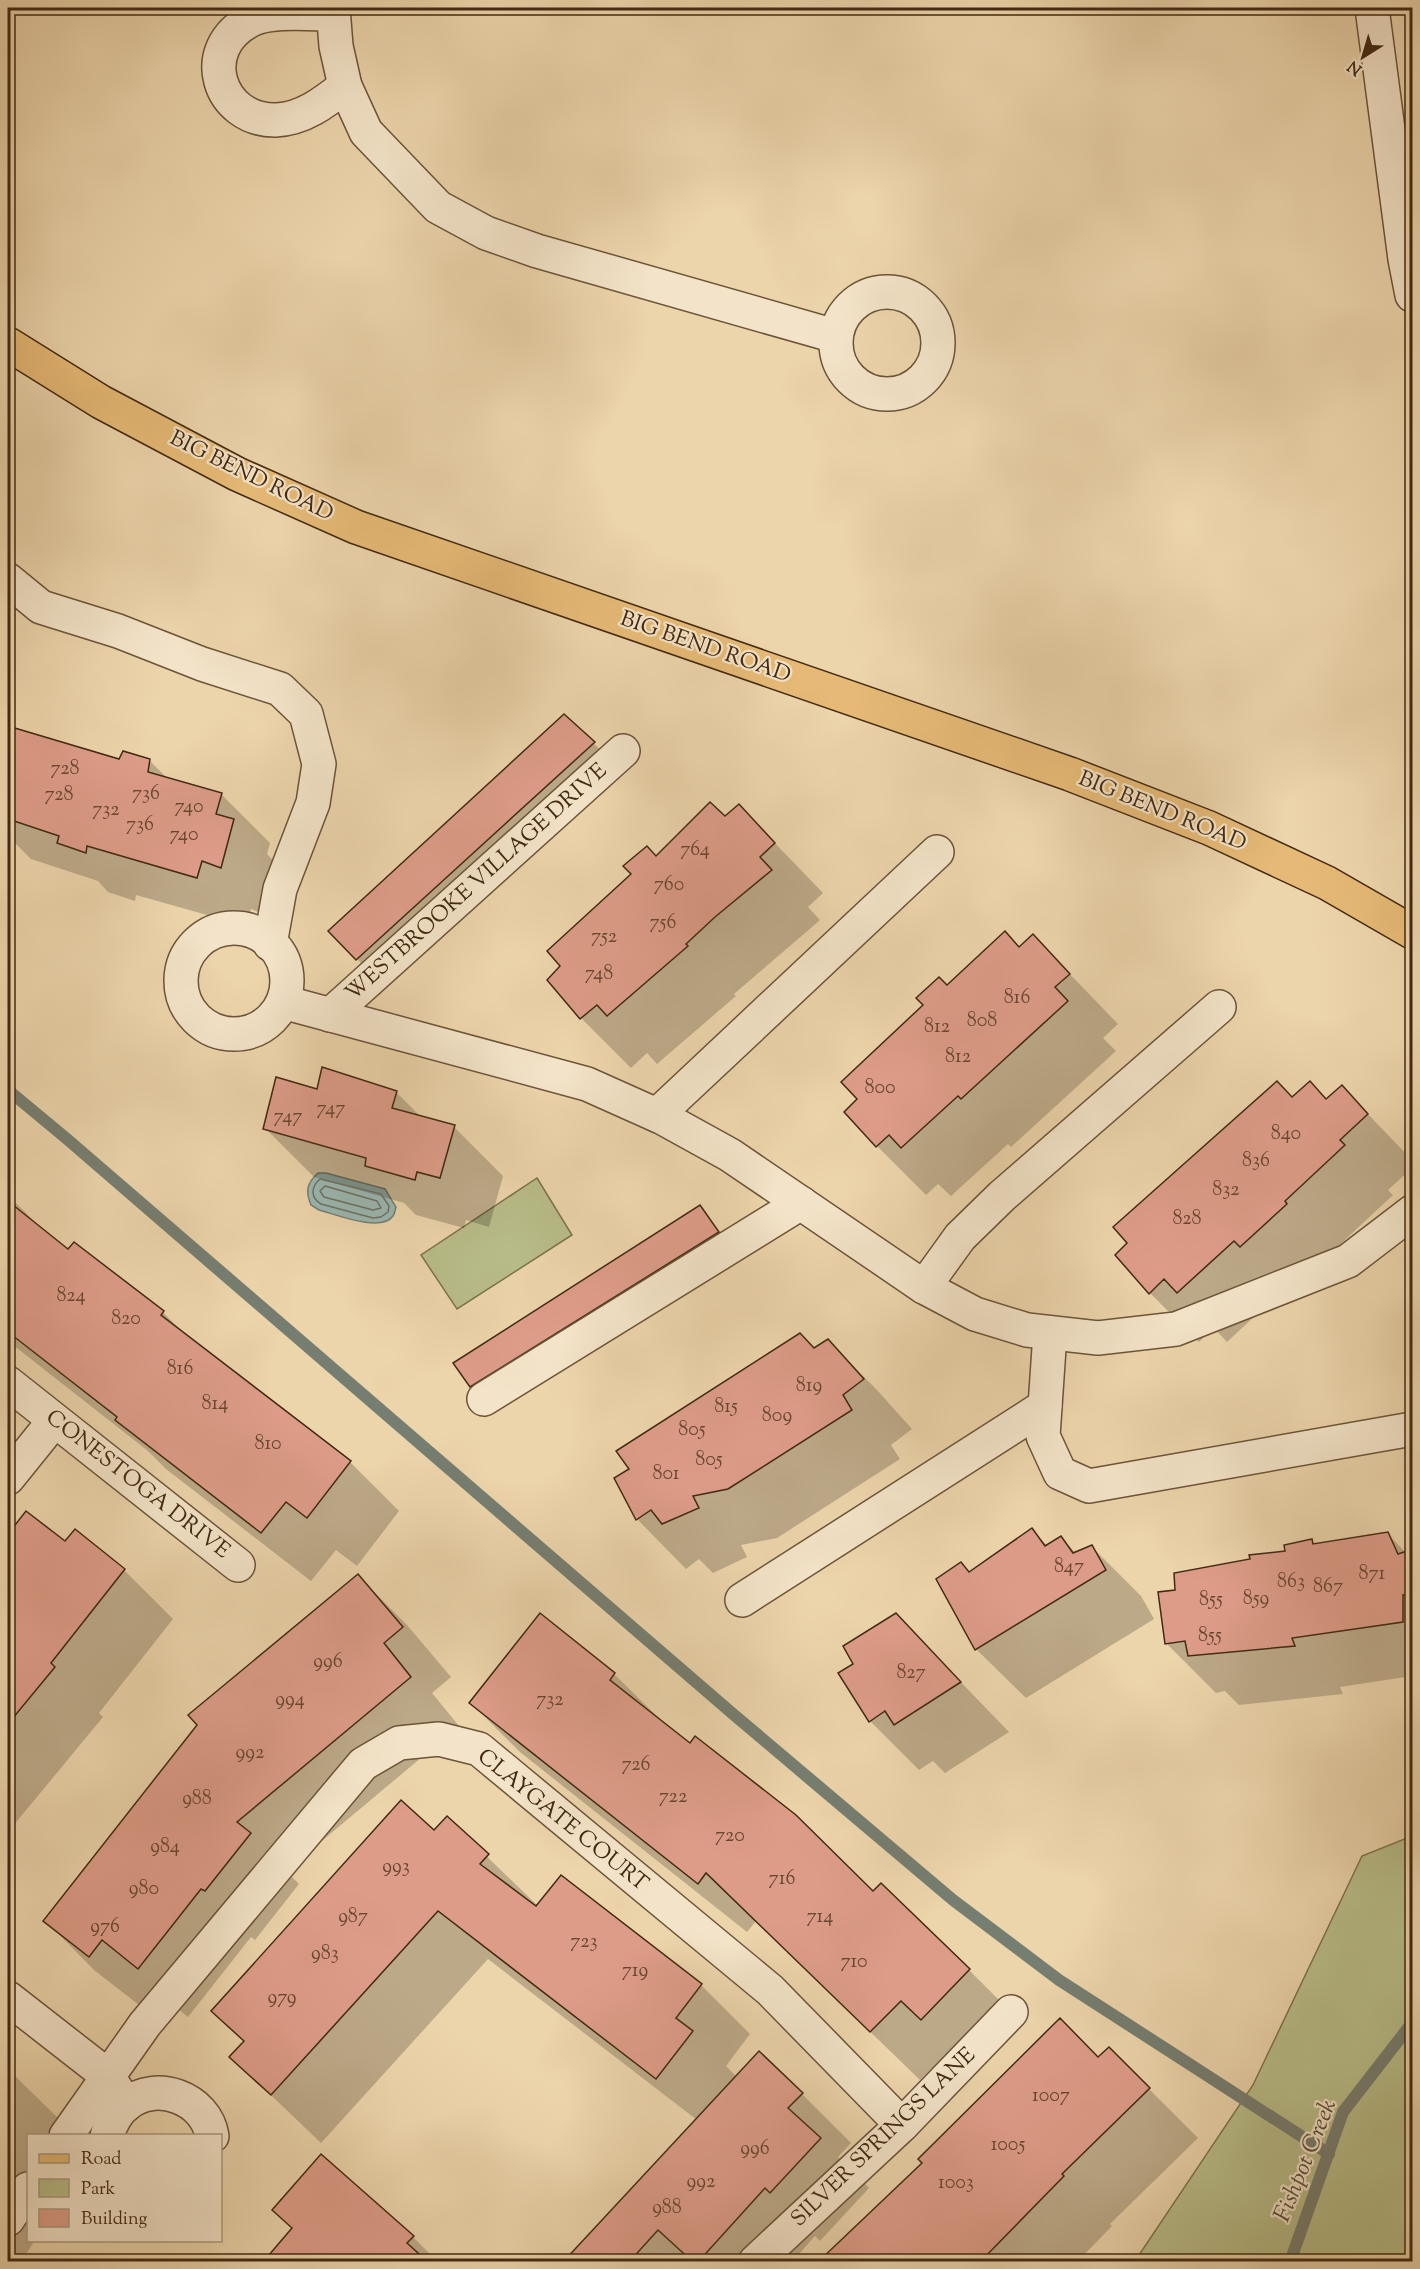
<svg xmlns="http://www.w3.org/2000/svg" width="1420" height="2269" font-family="'Sorts Mill Goudy',serif">
  <style>
    .green { fill: #b8bd89; stroke: #7c734e; stroke-width: 1.5 }
    .water { fill: #9ab7b1; stroke: #767e71; stroke-width: 1.5 }
    .shadow { fill: #0003 }
    .lines { fill: none; stroke-linecap: round; stroke-linejoin: round }
    .shore { stroke: #6e7062; stroke-width: 1.5 }
    .stream { stroke: #767e71; stroke-width: 12 }
    .building { fill: #dd9c88; stroke: #412912; stroke-width: 1.5 }
    .street-casing { stroke: #6c5438; stroke-width: 36 }
    .primary-casing { stroke: #412912; stroke-width: 36 }
    .street { stroke: #f3e3c8; stroke-width: 33 }
    .primary { stroke: #e6ba76; stroke-width: 33 }
    .labels { text-anchor: middle; dominant-baseline: central; stroke-width: 4.5; stroke-linejoin: round; paint-order: stroke }
    .number-label { font-size: 20px; fill: #684630 }
    .street-label { font-size: 22px; fill: #412912; stroke: #f3e3c8 }
    .water-label { font-size: 24px; font-style: italic; fill: #574c3a; stroke: #f3e3c8 }
  </style>
  <rect width="100%" height="100%" fill="#ecd4ab"/>
  <filter id="stains"><feTurbulence type="fractalNoise" baseFrequency=".00333" numOctaves="4"/><feColorMatrix values="0 0 0 0 .2 0 0 0 0 .09 0 0 0 0 .02 0 0 0 .5 -.17"/></filter>
  <radialGradient id="worn" r=".72"><stop offset=".6" stop-color="#630" stop-opacity="0"/><stop offset="1" stop-color="#630" stop-opacity=".3"/></radialGradient>
  <g class="green">
    <polygon points="537,1178 572,1235 457,1309 421,1255"/>
    <polygon points="1412,1836 1412,2261 1135,2261 1253,2085 1362,1856"/>
  </g>
  <path class="water" d="M 318,1173 L 326,1173 L 385,1189 L 396,1207 C 395,1210 395,1213 393,1216 C 381,1233 335,1214 319,1210 L 311,1205 C 305,1191 307,1183 318,1173 Z"/>
  <g class="shadow">
    <polygon points="564,716 603,752 366,968 330,931"/>
    <polygon points="12,729 120,761 149,760 168,779 221,794 270,843 267,854 283,870 270,917 251,909 246,926 136,895 135,901 108,892 98,881 31,859 8,836 8,741"/>
    <polygon points="739,806 823,893 808,907 820,920 734,994 736,996 657,1064 647,1053 631,1068 581,1018 549,980 656,857 725,818"/>
    <polygon points="1033,936 1118,1024 1103,1038 1116,1051 1011,1147 1008,1144 951,1196 938,1184 926,1195 877,1146 859,1099 947,987 1020,948"/>
    <polygon points="1342,1087 1412,1160 1412,1168 1388,1190 1393,1195 1333,1251 1284,1289 1227,1342 1214,1328 1199,1342 1150,1293 1292,1098 1327,1100"/>
    <polygon points="318,1091 396,1092 422,1118 454,1127 503,1176 489,1227 466,1220 464,1228 416,1215 404,1203 314,1177 265,1128"/>
    <polygon points="8,1195 43,1230 69,1251 163,1312 186,1336 350,1462 399,1511 357,1566 336,1550 311,1581 166,1469 148,1451 8,1341"/>
    <polygon points="699,1207 727,1241 480,1395 455,1364"/>
    <polygon points="828,1341 877,1390 912,1429 891,1445 900,1459 777,1538 741,1545 747,1557 713,1573 699,1559 686,1569 637,1519 616,1479"/>
    <polygon points="26,1513 65,1544 124,1570 173,1619 99,1713 103,1717 8,1832 8,1537"/>
    <polygon points="1031,1530 1048,1546 1061,1538 1076,1553 1092,1547 1141,1596 1154,1619 1026,1698 976,1649 938,1580 961,1564 970,1573"/>
    <polygon points="1388,1534 1406,1553 1412,1550 1412,1676 1340,1687 1343,1694 1239,1705 1225,1691 1216,1693 1167,1644 1177,1592 1287,1552 1312,1541 1316,1545"/>
    <polygon points="358,1576 407,1625 451,1677 432,1693 459,1726 286,1871 299,1884 255,1940 251,1937 188,2017 152,1988 139,2005 94,1970 45,1920"/>
    <polygon points="896,1615 1009,1732 945,1773 933,1761 919,1770 870,1721 855,1664"/>
    <polygon points="540,1616 614,1674 664,1723 969,1970 1018,2019 971,2068 951,2049 920,2080 756,1921 747,1932 520,1752 471,1703"/>
    <polygon points="447,1818 538,1906 562,1877 701,1985 750,2034 726,2066 737,2077 802,2094 851,2143 838,2157 869,2188 820,2241 815,2236 792,2262 558,2262 566,2253 570,2257 697,2120 488,1959 321,2143 231,2057 245,2043 213,2011 435,1832"/>
    <polygon points="1109,2049 1198,2138 1110,2224 1112,2226 1077,2262 820,2262 1099,2058"/>
    <polygon points="8,2069 63,2123 61,2136 28,2136 28,2240 35,2240 21,2262 8,2262"/>
    <polygon points="274,2210 413,2237 438,2262 267,2262 293,2229"/>
  </g>
  <g class="lines">
    <g class="shore">
      <path d="M 320,1179 L 381,1194 L 389,1206 L 388,1212 L 381,1217 L 373,1218 L 321,1204 C 310,1197 311,1187 320,1179 Z"/>
      <polygon points="325,1186 377,1201 381,1208 373,1210 324,1197 320,1191"/>
    </g>
    <g class="stream">
      <polyline points="8,1090 67,1139 733,1714 953,1900 1059,1980 1329,2154"/>
      <polyline points="1290,2262 1343,2112 1412,2023"/>
    </g>
  </g>
  <g class="building">
    <polygon points="564,714 595,742 356,960 328,931"/>
    <polygon points="8,726 119,759 123,751 150,759 148,772 222,793 216,814 234,819 221,868 202,861 197,878 87,846 86,853 57,843 59,836 8,819"/>
    <polygon points="710,802 725,816 739,804 775,843 760,857 772,870 715,917 686,944 688,946 607,1016 597,1005 580,1019 547,980 560,966 547,951 631,874 623,866 647,846 656,856"/>
    <polygon points="1005,931 1019,947 1033,934 1070,974 1055,987 1068,1001 961,1099 958,1096 901,1148 889,1135 876,1147 844,1112 857,1099 841,1082 923,1005 916,998 939,977 947,985"/>
    <polygon points="322,1067 397,1091 392,1108 455,1125 440,1178 417,1172 415,1180 365,1166 366,1158 263,1129 276,1077 317,1089"/>
    <polygon points="1277,1081 1292,1097 1310,1081 1326,1099 1342,1085 1368,1114 1340,1140 1345,1145 1285,1201 1287,1204 1240,1247 1234,1241 1177,1293 1164,1279 1149,1294 1115,1255 1127,1243 1113,1227"/>
    <polygon points="8,1201 68,1249 74,1242 164,1311 161,1315 351,1461 307,1518 286,1502 261,1533 115,1420 117,1417 8,1332"/>
    <polygon points="700,1205 719,1232 470,1387 453,1363"/>
    <polygon points="800,1333 814,1348 828,1339 864,1379 843,1395 852,1410 728,1489 693,1496 699,1508 662,1524 651,1510 636,1520 614,1478 629,1469 616,1451"/>
    <polygon points="26,1511 65,1541 75,1529 125,1569 51,1663 55,1667 8,1724 8,1534"/>
    <polygon points="1032,1528 1045,1546 1061,1536 1073,1553 1092,1545 1106,1570 975,1650 936,1579 961,1562 969,1572"/>
    <polygon points="1388,1532 1398,1554 1413,1549 1413,1594 1403,1595 1403,1622 1292,1638 1295,1646 1188,1656 1185,1641 1165,1644 1158,1592 1175,1590 1174,1573 1250,1559 1249,1555 1285,1551 1284,1545 1312,1539 1313,1544"/>
    <polygon points="358,1574 403,1627 384,1643 411,1677 237,1822 251,1833 205,1891 201,1889 138,1969 102,1940 89,1957 43,1921 197,1725 188,1715"/>
    <polygon points="540,1613 615,1673 610,1680 690,1743 695,1736 796,1815 873,1891 881,1883 970,1969 921,2020 901,2001 870,2032 706,1873 698,1884 469,1703"/>
    <polygon points="896,1613 961,1682 894,1725 885,1711 869,1722 838,1673 853,1664 843,1646"/>
    <polygon points="401,1800 434,1830 447,1816 489,1854 480,1864 536,1906 561,1875 702,1984 676,2018 693,2031 656,2079 438,1911 271,2095 229,2057 244,2041 211,2011"/>
    <polygon points="1060,2018 1098,2057 1109,2047 1150,2088 1062,2174 1064,2176 980,2262 818,2262 922,2163 918,2159"/>
    <polygon points="759,2051 803,2093 788,2108 821,2138 770,2193 765,2188 698,2262 693,2262 658,2230 629,2262 563,2262"/>
    <polygon points="321,2154 414,2236 407,2243 428,2262 263,2262 292,2228 272,2210"/>
  </g>
  <g class="lines">
    <defs>
      <g id="street">
        <polyline points="333,8 336,46 345,86 366,132 438,207 486,233 537,251 835,336"/>
        <polyline points="1372,8 1405,259 1412,295"/>
        <path d="M 333,14 C 310,14 271,10 251,20 C 195,48 218,121 276,120 C 303,119 325,102 345,86"/>
        <circle cx="887" cy="343" r="51"/>
        <polyline points="8,580 41,607 118,631 202,664 280,689 306,714 319,764 313,803 280,889 270,944"/>
        <circle cx="234" cy="981" r="53"/>
        <polyline points="283,1002 587,1084 663,1118 730,1155 924,1287 975,1314 1027,1330 1098,1338 1176,1329 1348,1261 1412,1212"/>
        <polyline points="330,1015 623,751"/>
        <polyline points="657,1115 937,852"/>
        <polyline points="924,1287 960,1237 1002,1196 1219,1007"/>
        <polyline points="1050,1333 1043,1436 1060,1473 1089,1486 1412,1429"/>
        <polyline points="8,1383 238,1565"/>
        <polyline points="484,1399 801,1203"/>
        <polyline points="8,1478 54,1421"/>
        <polyline points="742,1600 1045,1406"/>
        <polyline points="8,1998 108,2076 126,2105"/>
        <polyline points="66,2136 145,2024 363,1764 399,1743 439,1739 479,1749 770,1990 902,2125"/>
        <path d="M 107,2136 C 111,2123 116,2112 127,2104 C 156,2080 206,2098 212,2136"/>
        <polyline points="8,2219 28,2189"/>
        <polyline points="755,2262 902,2125 1011,2012"/>
      </g>
      <polyline id="primary" points="8,344 101,402 237,474 356,527 1070,774 1209,828 1327,883 1412,932"/>
    </defs>
    <use href="#street" class="street-casing"/>
    <use href="#primary" class="primary-casing"/>
    <use href="#street" class="street"/>
    <use href="#primary" class="primary"/>
  </g>
  <g class="labels">
    <g class="number-label">
      <text x="65" y="769">728</text>
      <text x="146" y="794">736</text>
      <text x="59" y="795">728</text>
      <text x="189" y="807">740</text>
      <text x="106" y="810">732</text>
      <text x="140" y="825">736</text>
      <text x="184" y="835">740</text>
      <text x="695" y="850">764</text>
      <text x="669" y="885">760</text>
      <text x="663" y="923">756</text>
      <text x="604" y="937">752</text>
      <text x="599" y="974">748</text>
      <text x="1017" y="998">816</text>
      <text x="982" y="1021">808</text>
      <text x="937" y="1027">812</text>
      <text x="958" y="1057">812</text>
      <text x="880" y="1088">800</text>
      <text x="331" y="1109">747</text>
      <text x="288" y="1117">747</text>
      <text x="1286" y="1134">840</text>
      <text x="1256" y="1161">836</text>
      <text x="1226" y="1190">832</text>
      <text x="1187" y="1219">828</text>
      <text x="71" y="1296">824</text>
      <text x="126" y="1319">820</text>
      <text x="180" y="1369">816</text>
      <text x="809" y="1386">819</text>
      <text x="215" y="1404">814</text>
      <text x="726" y="1407">815</text>
      <text x="777" y="1416">809</text>
      <text x="692" y="1430">805</text>
      <text x="268" y="1444">810</text>
      <text x="709" y="1460">805</text>
      <text x="666" y="1474">801</text>
      <text x="1069" y="1567">847</text>
      <text x="1372" y="1574">871</text>
      <text x="1291" y="1582">863</text>
      <text x="1328" y="1587">867</text>
      <text x="1256" y="1599">859</text>
      <text x="1211" y="1600">855</text>
      <text x="1210" y="1636">855</text>
      <text x="328" y="1662">996</text>
      <text x="911" y="1673">827</text>
      <text x="290" y="1700">994</text>
      <text x="550" y="1700">732</text>
      <text x="250" y="1753">992</text>
      <text x="636" y="1765">726</text>
      <text x="673" y="1797">722</text>
      <text x="197" y="1799">988</text>
      <text x="730" y="1836">720</text>
      <text x="165" y="1847">984</text>
      <text x="396" y="1867">993</text>
      <text x="782" y="1879">716</text>
      <text x="144" y="1889">980</text>
      <text x="353" y="1917">987</text>
      <text x="820" y="1917">714</text>
      <text x="105" y="1927">976</text>
      <text x="584" y="1942">723</text>
      <text x="325" y="1954">983</text>
      <text x="854" y="1962">710</text>
      <text x="635" y="1971">719</text>
      <text x="282" y="1998">979</text>
      <text x="1051" y="2096">1007</text>
      <text x="1008" y="2145">1005</text>
      <text x="755" y="2149">996</text>
      <text x="701" y="2182">992</text>
      <text x="956" y="2183">1003</text>
      <text x="667" y="2208">988</text>
    </g>
    <g class="street-label">
      <text transform="translate(251 477) rotate(26)">BIG BEND ROAD</text>
      <text transform="translate(705 648) rotate(19)">BIG BEND ROAD</text>
      <text transform="translate(1162 812) rotate(22)">BIG BEND ROAD</text>
      <text transform="translate(477 883) rotate(-42)">WESTBROOKE VILLAGE DRIVE</text>
      <text transform="translate(137 1485) rotate(38)">CONESTOGA DRIVE</text>
      <text transform="translate(562 1821) rotate(39)">CLAYGATE COURT</text>
      <text transform="translate(884 2138) rotate(-44)">SILVER SPRINGS LANE</text>
    </g>
    <g class="water-label">
      <text transform="translate(1306 2161) rotate(-68)">Fishpot Creek</text>
    </g>
  </g>
  <rect width="1420" height="2269" fill="none" stroke="#ecd4ab" stroke-width="30"/>
  <rect x="9" y="9" width="1402" height="2251" fill="none" stroke="#412912" stroke-width="3"/>
  <rect x="15" y="15" width="1390" height="2239" fill="none" stroke="#412912" stroke-width="1.5"/>
  <rect x="27" y="2134" width="195" height="108" fill="#f3e3c8" stroke="#ac997f" stroke-width="1.5"/>
  <rect x="39" y="2154" width="30" height="9" fill="#e6ba76" stroke="#ac997f" stroke-width="1.5"/>
  <text x="81" y="2164" font-size="18" fill="#412912">Road</text>
  <rect x="39" y="2179" width="30" height="18" fill="#b8bd89" stroke="#ac997f" stroke-width="1.5"/>
  <text x="81" y="2194" font-size="18" fill="#412912">Park</text>
  <rect x="39" y="2209" width="30" height="18" fill="#dd9c88" stroke="#ac997f" stroke-width="1.5"/>
  <text x="81" y="2224" font-size="18" fill="#412912">Building</text>
  <g transform="translate(1363 57) rotate(217)" stroke="#f3e3c8" stroke-width="4.5" paint-order="stroke">
  <path d="M0-4.5L10 22L0 15L-10 22Z" fill="#412912"/>
  <text y="-9" font-size="16" font-weight="bold" text-anchor="middle" fill="#412912">N</text>
  </g>
  <rect width="100%" height="100%" filter="url(#stains)"/>
  <rect width="100%" height="100%" fill="url(#worn)"/>
</svg>
